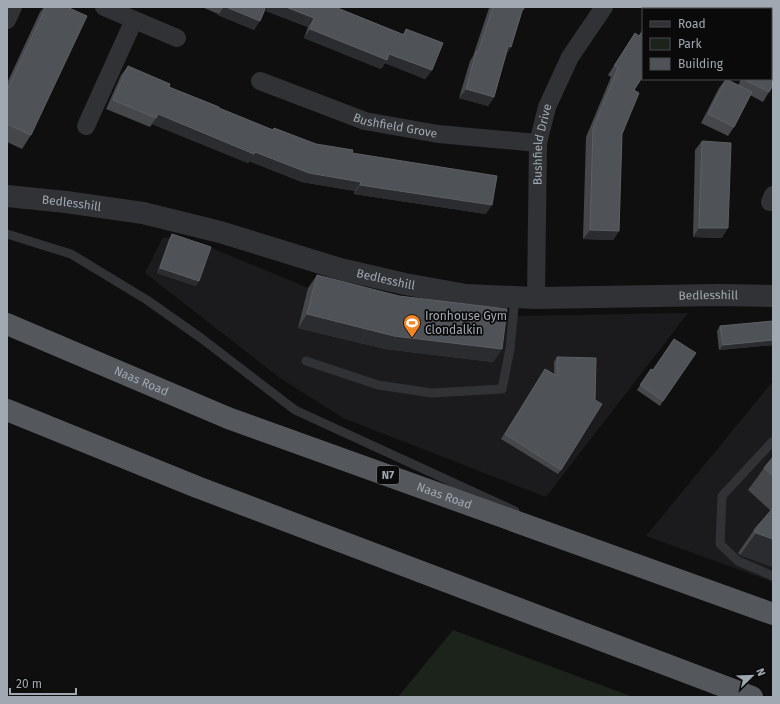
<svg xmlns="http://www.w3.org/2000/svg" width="780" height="704" font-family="'Fira Sans',sans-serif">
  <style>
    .built { fill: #1b1b1d }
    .green { fill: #1c231b }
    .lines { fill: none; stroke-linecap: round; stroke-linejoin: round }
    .service { stroke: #303235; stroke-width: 9 }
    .minor { stroke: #303235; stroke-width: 18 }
    .tertiary { stroke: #303235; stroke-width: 22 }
    .trunk { stroke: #54585d; stroke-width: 22 }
    .wall { fill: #45474b }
    .shaded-wall { fill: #2b2c2f }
    .building { fill: #4f5256; stroke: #5b6064 }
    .labels { text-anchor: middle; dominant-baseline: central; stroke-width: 3.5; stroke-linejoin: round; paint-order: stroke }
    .shield { fill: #0a0a0b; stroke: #73797f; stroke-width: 1 }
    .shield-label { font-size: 11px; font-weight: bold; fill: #a0a9b1 }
    .street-label { font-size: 12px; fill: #a0a9b1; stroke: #0a0a0b }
    .poi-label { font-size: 12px; fill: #a0a9b1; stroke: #0a0a0b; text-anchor: start }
  </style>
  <rect width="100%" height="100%" fill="#0f0f10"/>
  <g class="built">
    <polygon points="163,237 214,249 308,288 497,322 513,316 688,313 546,497 343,418 280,378 145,273"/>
    <polygon points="773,381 773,582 646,536"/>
  </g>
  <polygon class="green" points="453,630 633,697 398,697"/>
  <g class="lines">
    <g class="service">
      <polyline points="7,234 71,254 147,300 201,338 295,410 515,511"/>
      <polyline points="306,361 378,385 432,393 502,389 510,349 515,297"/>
      <polyline points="773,441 722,496 720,544 738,561 773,576"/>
    </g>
    <g class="minor">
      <polyline points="104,7 177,38"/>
      <polyline points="7,20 13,7"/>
      <path id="s1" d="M 260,81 L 365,121 L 438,134 L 538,143"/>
      <polyline points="86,126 134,20"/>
      <polyline points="770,202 773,195"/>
      <path id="s2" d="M 536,298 L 538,143 L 547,107 L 570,57 L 604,7"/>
    </g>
    <path class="tertiary" id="s3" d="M 7,196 L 66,202 L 143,213 L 220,232 L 340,269 L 405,284 L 466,295 L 536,298 L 718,295 L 773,296"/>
    <g class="trunk">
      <path id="s4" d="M 7,324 L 228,418 L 773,614"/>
      <polyline points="7,410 197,487 752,697"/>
    </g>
  </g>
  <g class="wall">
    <polygon points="44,7 67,7 31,135 22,149 7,142 7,83 40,12"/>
    <polygon points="202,7 266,7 254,30 218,15 218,14"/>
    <polygon points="268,7 335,7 403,34 406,29 432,70 425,79 385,63 381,69 304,38 308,27 266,11"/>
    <polygon points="490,7 525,7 522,11 511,47 507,53 494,97 488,106 459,98 470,61 473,56 489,8"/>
    <polygon points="657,7 699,7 697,9 656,9"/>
    <polygon points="773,22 773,85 769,92 763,102 750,95 734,127 728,136 701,123 719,88 726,79 738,86 741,79 771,79 771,26"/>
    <polygon points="643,29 643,76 634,90 622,134 619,231 613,240 583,239 586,137 611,77 608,75 635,33 639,36"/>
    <polygon points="128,66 169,87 219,108 272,130 274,128 316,144 352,153 486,214 354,194 355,191 302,182 249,161 248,163 152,124 150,127 106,109 121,75"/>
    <polygon points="702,141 722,238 693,237 695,150"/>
    <polygon points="172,234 199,281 196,286 157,273 169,239"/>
    <polygon points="317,275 502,349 493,362 385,349 298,328 308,288"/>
    <polygon points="773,321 773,345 719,350 717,331 720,326"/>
    <polygon points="557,357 561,470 558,474 501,439 545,369 554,374 554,362"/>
    <polygon points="651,369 663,401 660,406 637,390"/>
    <polygon points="773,457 773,567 740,555 738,553 754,530 771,511 748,490 764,468"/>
  </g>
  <g class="shaded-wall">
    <polygon points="224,7 226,7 260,21 254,30 218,15"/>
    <polygon points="269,7 286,7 314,18 308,27 266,11"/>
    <polygon points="310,29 389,54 432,70 425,79 385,63 381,69 304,38"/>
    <polygon points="508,46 511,47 504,56"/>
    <polygon points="466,89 494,97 488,106 459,98"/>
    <polygon points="158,114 255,152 361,182 355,191 302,182 249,161 248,163 152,124 156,118"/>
    <polygon points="360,185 492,205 486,214 354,194"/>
    <polygon points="699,228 728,228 722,238 693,237"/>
    <polygon points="590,230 619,231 613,240 583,239"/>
    <polygon points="160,268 199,281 196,286 157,273"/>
    <polygon points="307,314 502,349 493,362 385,349 298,328"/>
    <polygon points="773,340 773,345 719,350 723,345"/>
    <polygon points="756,533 773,539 773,567 740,555"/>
  </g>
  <g class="building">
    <polygon points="46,7 67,7 87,16 31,135 7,124 7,90"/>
    <polygon points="226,7 266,7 260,21"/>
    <polygon points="286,7 335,7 404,35 406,29 443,43 432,70 389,54 387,60 310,29 314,18"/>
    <polygon points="493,7 525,7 522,11 511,47 508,46 494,97 466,89 476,52 478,52"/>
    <polygon points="658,7 692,7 691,9 656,9"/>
    <polygon points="693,7 699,7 697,9"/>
    <polygon points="773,25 773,85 769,92 743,79 771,79 771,29"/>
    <polygon points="643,30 643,76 634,90 639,93 622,134 619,231 590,230 593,128 618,68 614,66 635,33 639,36"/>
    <polygon points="128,66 170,84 169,87 219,107 219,108 273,130 274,128 316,144 353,150 352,153 497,176 492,205 360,185 361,182 309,173 255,152 254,154 158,114 156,118 113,100"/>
    <polygon points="726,79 752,92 734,127 708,114"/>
    <polygon points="702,141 731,143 728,228 699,228"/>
    <polygon points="172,234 211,247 199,281 160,268"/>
    <polygon points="317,275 399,296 507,309 502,349 394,336 307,314"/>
    <polygon points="773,321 773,340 723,345 720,326"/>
    <polygon points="674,339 696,353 663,401 640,385 651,369 653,370"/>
    <polygon points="557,357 596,358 595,400 602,404 561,470 505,434 545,369 557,376"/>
    <polygon points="773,457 773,476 764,468"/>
    <polygon points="773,508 773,539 756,533 754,530"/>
  </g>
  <defs>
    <symbol id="stadium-pin" viewBox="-11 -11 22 30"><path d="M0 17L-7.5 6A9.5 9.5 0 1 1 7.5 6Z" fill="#f28525" stroke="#0a0a0b"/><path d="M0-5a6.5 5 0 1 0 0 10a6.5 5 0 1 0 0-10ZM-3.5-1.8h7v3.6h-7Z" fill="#fff"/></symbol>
  </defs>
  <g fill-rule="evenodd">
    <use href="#stadium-pin" x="402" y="313" width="20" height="27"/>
  </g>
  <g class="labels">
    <rect class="shield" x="377" y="466" width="22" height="18" rx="3"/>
    <g class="shield-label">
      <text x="388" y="475">N7</text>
    </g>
    <g class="street-label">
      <text stroke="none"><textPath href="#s1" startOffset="143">Bushfield Grove</textPath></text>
      <text stroke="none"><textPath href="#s2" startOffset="154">Bushfield Drive</textPath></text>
      <text stroke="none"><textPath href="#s3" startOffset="65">Bedlesshill</textPath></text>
      <text stroke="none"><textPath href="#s3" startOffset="389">Bedlesshill</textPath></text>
      <text stroke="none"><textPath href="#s3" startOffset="713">Bedlesshill</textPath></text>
      <text stroke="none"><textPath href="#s4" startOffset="146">Naas Road</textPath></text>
      <text stroke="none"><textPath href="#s4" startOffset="470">Naas Road</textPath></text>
    </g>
    <g class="poi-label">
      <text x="425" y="316">Ironhouse Gym<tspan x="425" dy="14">Clondalkin</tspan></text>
    </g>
  </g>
  <rect width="780" height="704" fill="none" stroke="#a0a9b1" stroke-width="16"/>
  <rect x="642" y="8" width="130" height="72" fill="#0a0a0b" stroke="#464a4d"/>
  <rect x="650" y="21" width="20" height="6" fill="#303235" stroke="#464a4d"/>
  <text x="678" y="28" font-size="12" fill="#a0a9b1">Road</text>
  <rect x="650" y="38" width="20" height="12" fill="#1c231b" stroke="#464a4d"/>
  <text x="678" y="48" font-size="12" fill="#a0a9b1">Park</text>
  <rect x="650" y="58" width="20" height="12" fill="#4f5256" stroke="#464a4d"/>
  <text x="678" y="68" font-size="12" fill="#a0a9b1">Building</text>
  <g transform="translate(752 676) rotate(67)" stroke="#0a0a0b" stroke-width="3" paint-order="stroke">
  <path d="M0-3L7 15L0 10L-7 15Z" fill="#a0a9b1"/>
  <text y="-6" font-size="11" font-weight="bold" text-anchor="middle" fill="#a0a9b1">N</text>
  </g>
  <path d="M10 688v6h66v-6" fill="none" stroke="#a0a9b1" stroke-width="2"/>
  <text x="16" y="688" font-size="12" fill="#a0a9b1" stroke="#0a0a0b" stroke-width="3" paint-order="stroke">20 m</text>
</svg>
